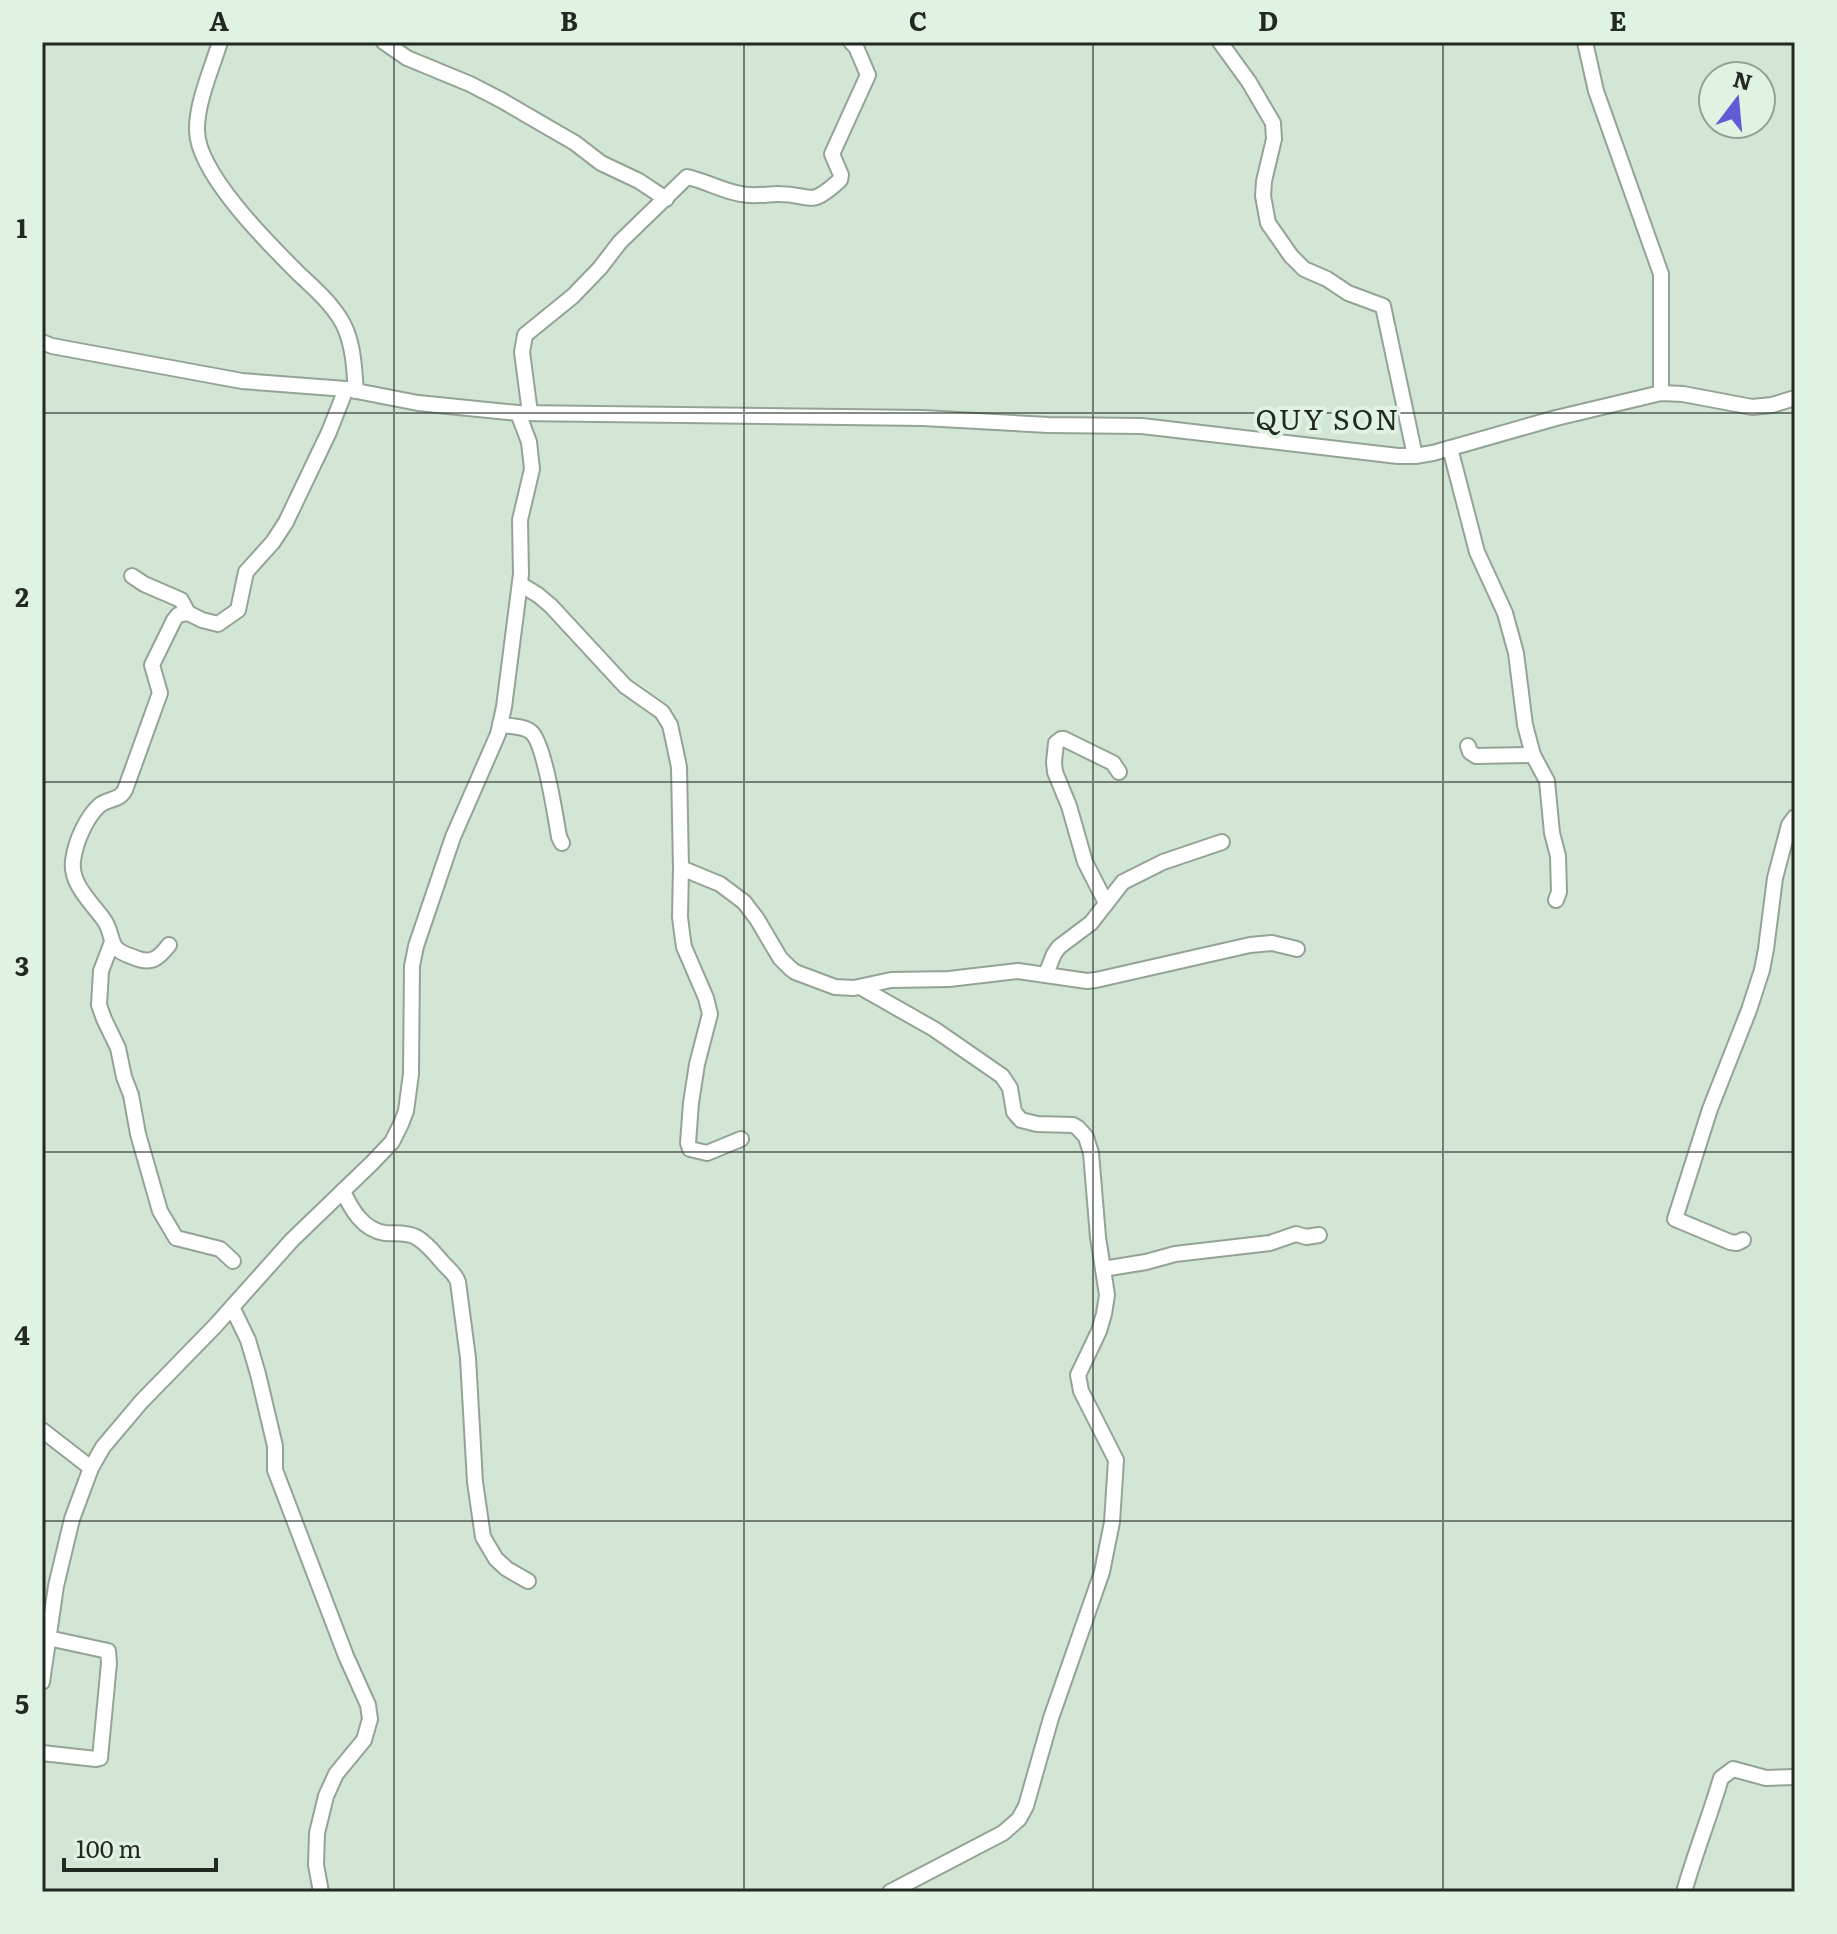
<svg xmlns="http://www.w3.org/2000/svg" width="1837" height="1934" font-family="Literata,serif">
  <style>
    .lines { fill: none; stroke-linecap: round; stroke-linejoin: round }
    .minor-casing { stroke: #93a495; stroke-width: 18 }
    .minor { stroke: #fff; stroke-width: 14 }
    .grid { fill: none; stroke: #222923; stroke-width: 2; stroke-opacity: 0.55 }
    .labels { text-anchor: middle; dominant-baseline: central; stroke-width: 8; stroke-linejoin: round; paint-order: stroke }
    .quarter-label { font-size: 28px; letter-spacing: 2px; fill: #222923; stroke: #e0f2e2 }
    .neatline { fill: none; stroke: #222923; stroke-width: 3 }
    .grid-label { font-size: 26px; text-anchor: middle; font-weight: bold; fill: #222923 }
  </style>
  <rect width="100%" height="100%" fill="#d3e5d5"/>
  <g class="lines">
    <defs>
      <g id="minor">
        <path d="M 220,42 C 212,68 196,104 197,131 C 198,174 269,244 299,274 C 316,290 337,308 346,330 C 354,350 354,370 356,391"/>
        <polyline points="384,42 407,58 470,84 501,100 575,143 601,163 639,181 666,199"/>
        <polyline points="1220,42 1249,82 1273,123 1274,139 1264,181 1263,196 1268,223 1291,256 1304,269 1327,279 1348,293 1383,306 1415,456"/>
        <polyline points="1585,42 1596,91 1661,274 1661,393"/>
        <polyline points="42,342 52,346 242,381 346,389 418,403 518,413 923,418 1048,425 1142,426 1398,456 1415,456 1433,453 1556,418 1661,393 1683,394 1752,407 1772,405 1795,398"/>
        <path d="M 530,413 L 522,352 L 525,335 L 573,296 L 600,268 L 620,242 L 687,177 C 706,181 722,191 741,194 C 754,197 766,194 778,194 C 814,194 808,209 840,180 L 841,175 L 832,154 L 868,75 L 856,47 L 851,42"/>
        <polyline points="1450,448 1477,552 1505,613 1516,653 1525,725 1533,755 1547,781 1552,833 1558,856 1559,892 1556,900"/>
        <polyline points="132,576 144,584 181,600 188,613"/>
        <polyline points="520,584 538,595 551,606 625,686 662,712 670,725 674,743 679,767 681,868 680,917 682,933 684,947 706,998 710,1014 697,1064 691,1103 688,1143 690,1149 707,1153 741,1139"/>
        <path d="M 500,725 C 510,726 524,726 531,732 C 544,742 556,819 559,837 L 562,843"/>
        <polyline points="1468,746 1470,752 1476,756 1533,755"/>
        <polyline points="681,868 720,884 744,902 757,919 780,958 790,968 795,972 835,987 854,988 891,980 949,979 1018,971 1087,981 1096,980 1250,945 1272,943 1297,949"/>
        <polyline points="1106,903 1085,862 1069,806 1055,772 1054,762 1056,743 1061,739 1064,739 1113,763 1119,772"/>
        <polyline points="112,942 101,971 99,1005 104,1019 118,1048 124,1077 131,1095 138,1134 160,1211 176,1238 220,1249 233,1261"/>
        <path d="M 169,945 C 158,959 151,965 133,957 C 127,955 121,953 116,948 C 110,941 111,929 104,920 C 92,903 70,884 73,861 C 75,843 86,817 100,805 C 109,798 119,801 125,790 L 160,693 L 152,665 L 174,620 L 178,615 L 188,613 L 202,620 L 218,624 L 238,610 L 246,572 L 273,542 L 286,522 L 329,432 L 346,389"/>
        <polyline points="1046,974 1054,954 1059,947 1091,923 1123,882 1163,862 1222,842"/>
        <polyline points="860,987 934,1029 1002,1076 1010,1088 1014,1112 1021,1120 1037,1124 1073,1125 1078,1128 1086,1137 1091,1153 1098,1237 1107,1295 1104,1314 1099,1331 1078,1375 1081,1391 1116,1460 1112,1522 1102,1572 1051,1718 1026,1806 1019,1819 1003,1833 890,1892"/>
        <path d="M 343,1191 C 351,1209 363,1230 385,1233 C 396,1234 406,1232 416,1237 C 427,1243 435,1254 443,1263 C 449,1270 455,1273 458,1282 L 468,1358 L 475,1482 L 483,1537 L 496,1559 L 507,1569 L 528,1581"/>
        <polyline points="1743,1240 1737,1243 1730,1242 1675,1219 1710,1109 1749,1010 1762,970 1766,949 1775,878 1789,825 1795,817"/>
        <polyline points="1103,1269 1146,1262 1175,1254 1270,1243 1296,1234 1306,1237 1319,1235"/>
        <polyline points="232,1307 248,1340 258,1374 275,1446 275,1470 346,1656 368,1705 370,1719 364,1740 336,1774 326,1796 317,1833 316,1865 321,1892"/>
        <polyline points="42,1430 91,1468"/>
        <polyline points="42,1682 56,1586 72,1519 91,1468 103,1447 141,1402 216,1325 292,1240 372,1163 392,1142 401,1124 406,1111 411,1074 412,966 416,946 453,837 498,734 504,707 521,574 520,520 532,469 529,442 518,413"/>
        <polyline points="42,1753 96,1759 100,1758 109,1663 108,1651 48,1638"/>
        <path d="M 1684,1892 C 1695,1853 1710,1816 1721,1778 L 1733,1769 L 1766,1778 L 1795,1777"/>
      </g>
    </defs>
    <use href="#minor" class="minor-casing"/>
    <use href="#minor" class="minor"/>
  </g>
  <path class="grid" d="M 394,42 L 394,1892M 744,42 L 744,1892M 1093,42 L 1093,1892M 1443,42 L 1443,1892M 42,413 L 1795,413M 42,782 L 1795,782M 42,1152 L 1795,1152M 42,1521 L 1795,1521"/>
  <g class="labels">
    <g class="quarter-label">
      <text x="1328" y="418">QUY SON</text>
    </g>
  </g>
  <rect width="1837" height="1934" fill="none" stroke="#e0f2e2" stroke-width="88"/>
  <g transform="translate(1737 100) rotate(16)"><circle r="38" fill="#e0f2e2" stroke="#94a296" stroke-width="2"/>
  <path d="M0-6L14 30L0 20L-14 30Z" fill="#605cd5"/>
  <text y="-12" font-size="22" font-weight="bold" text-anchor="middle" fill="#222923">N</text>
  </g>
  <path d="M64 1858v12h152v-12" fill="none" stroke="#222923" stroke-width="4"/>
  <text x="76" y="1858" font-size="24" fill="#222923" stroke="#e0f2e2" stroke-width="6" paint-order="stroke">100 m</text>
  <rect x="44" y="44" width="1749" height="1846" class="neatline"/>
  <g class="grid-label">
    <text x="219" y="31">A</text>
    <text x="569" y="31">B</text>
    <text x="918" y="31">C</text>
    <text x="1268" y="31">D</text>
    <text x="1618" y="31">E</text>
    <text x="22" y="238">1</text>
    <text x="22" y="607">2</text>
    <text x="22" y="976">3</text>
    <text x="22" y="1345">4</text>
    <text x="22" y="1714">5</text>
  </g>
</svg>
